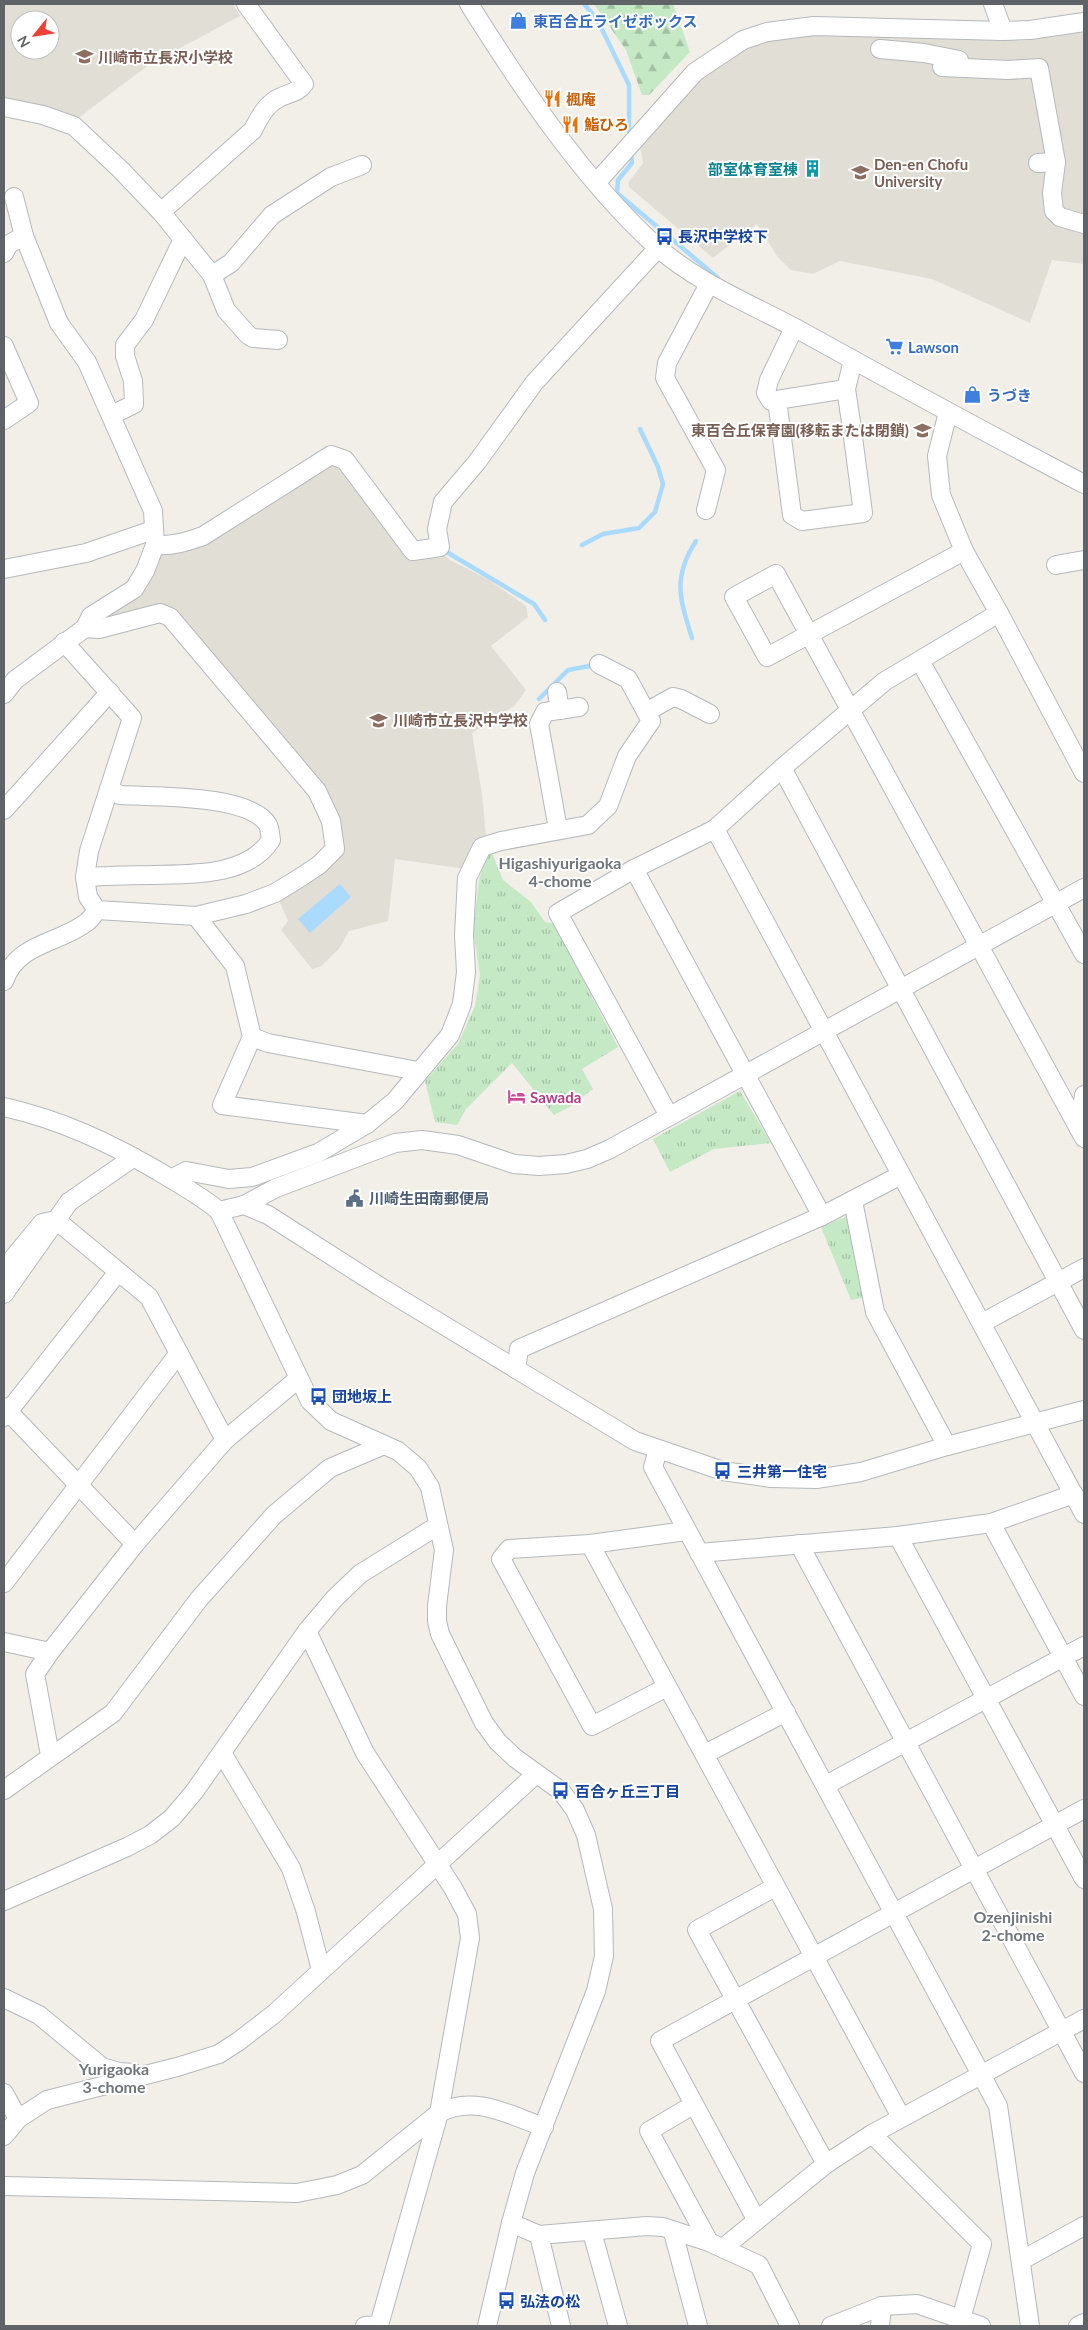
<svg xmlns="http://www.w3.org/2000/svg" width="1088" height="2330" font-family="Lato,'Noto Sans JP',sans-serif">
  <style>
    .education { fill: #e1ded6; fill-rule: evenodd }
    .forest { fill: url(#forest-firs) }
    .park { fill: url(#park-tufts) }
    .water { fill: #aadaff }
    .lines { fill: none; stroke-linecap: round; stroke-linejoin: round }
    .stream { stroke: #aadaff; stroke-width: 4.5 }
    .minor-casing { stroke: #b5b8bc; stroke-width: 20 }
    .minor { stroke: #fff; stroke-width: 18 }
    .labels { text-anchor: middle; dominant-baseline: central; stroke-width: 4; stroke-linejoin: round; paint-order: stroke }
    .shop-label { font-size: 15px; font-weight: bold; fill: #366cbe; stroke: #fff; text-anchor: start }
    .education-label { font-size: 15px; font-weight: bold; fill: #785e54; stroke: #fff; text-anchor: start }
    .food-label { font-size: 15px; font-weight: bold; fill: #c56008; stroke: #fff; text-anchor: start }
    .culture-label { font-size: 15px; font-weight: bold; fill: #0d838f; stroke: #fff; text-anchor: end }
    .transit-label { font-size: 15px; font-weight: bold; fill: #164399; stroke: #fff; text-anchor: start }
    .hotel-label { font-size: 15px; font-weight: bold; fill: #b23c85; stroke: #fff; text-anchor: start }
    .service-label { font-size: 15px; font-weight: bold; fill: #4e5e75; stroke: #fff; text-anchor: start }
    .neighbourhood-label { font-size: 16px; font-weight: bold; fill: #70757a; stroke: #fff }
  </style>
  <defs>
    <pattern id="forest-firs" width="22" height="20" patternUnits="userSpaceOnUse" patternTransform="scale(1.25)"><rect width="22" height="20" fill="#c5e8c5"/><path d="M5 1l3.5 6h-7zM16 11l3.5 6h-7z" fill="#a3c0a4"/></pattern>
    <pattern id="park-tufts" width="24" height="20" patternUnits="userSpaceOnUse" patternTransform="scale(1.25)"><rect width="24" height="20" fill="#c5e8c5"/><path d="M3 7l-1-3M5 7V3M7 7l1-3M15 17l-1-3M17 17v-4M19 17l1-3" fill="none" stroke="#a3c0a4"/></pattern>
  </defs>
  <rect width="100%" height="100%" fill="#f1efe8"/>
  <g class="education">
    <path d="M 4,4 L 233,4 L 240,16 L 150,64 L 77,119 L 4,102 ZM 20,20 L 50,20 L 50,50 L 20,50 Z"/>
    <polygon points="1084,32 1084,264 1052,260 1030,323 932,279 840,261 813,274 791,270 777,256 757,224 713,258 629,187 628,183 643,163 640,145 703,76 719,63 757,42 809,33 999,38 1022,41"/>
    <polygon points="329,464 340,467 407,556 443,554 450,560 489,580 526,606 528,617 491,646 526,690 514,706 472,733 482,794 486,837 466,869 395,859 388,921 349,931 339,949 321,966 312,969 281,930 288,921 278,898 328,863 328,796 172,608 160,606 96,622 159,553"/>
  </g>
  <polygon class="forest" points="594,4 673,4 690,52 649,95 642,95 626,50"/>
  <g class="park">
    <polygon points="492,853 503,880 531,902 545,922 554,924 618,1047 582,1069 593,1089 571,1106 554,1115 512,1063 466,1109 457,1125 435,1122 425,1081 458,1044 475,1006 480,975 473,929 479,880 487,854"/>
    <polygon points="740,1091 771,1143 714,1149 670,1172 653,1139"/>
    <polygon points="848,1216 866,1297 851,1300 821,1227"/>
  </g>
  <polygon class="water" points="340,884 351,897 310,933 298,919"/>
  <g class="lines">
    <g class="stream">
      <polyline points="584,4 597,19 629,85 629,132"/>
      <polyline points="631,154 632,163 618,180 617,193 718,278 717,281"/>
      <polyline points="582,545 603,534 639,528 655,512 663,484 658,467 640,429"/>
      <polyline points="445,551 534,604 545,620"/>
      <path d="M 692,638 C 680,599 672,578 696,541"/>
      <polyline points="539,699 568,670 595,665"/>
    </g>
    <defs>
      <g id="minor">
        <path d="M 469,4 C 521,87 584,181 657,247 C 698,283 751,304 799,330 C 893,382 988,434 1084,484"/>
        <polyline points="993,4 1003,31"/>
        <polyline points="880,49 924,53 959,60"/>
        <polyline points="942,67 1008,70 1039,68 1056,162 1052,193 1054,211 1060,217 1084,224"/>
        <polyline points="4,107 43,115 74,126 121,170 161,212 212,275 226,310 248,335 253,338 278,340"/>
        <polyline points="1038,163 1056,162"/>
        <polyline points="597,182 695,72 743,40 767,32 814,26 1003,31 1030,30 1084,22"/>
        <path d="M 161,212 L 253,130 C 259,118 266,104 279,98 C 288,93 298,93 304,84 L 246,4"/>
        <polyline points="4,253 9,244 24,236"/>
        <polyline points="212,275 231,263 272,215 331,177 362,165"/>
        <polyline points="4,346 29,403 4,420"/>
        <polyline points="846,389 851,422"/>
        <polyline points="777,403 771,401 766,393 769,380 794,328"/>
        <polyline points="948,412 937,456 941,495 964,551 999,613 1084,773"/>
        <polyline points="112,415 134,404 133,381 125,356 125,345 144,320 183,239"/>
        <polyline points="853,437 863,513 802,521 792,515 777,400 846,389 853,360"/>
        <polyline points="706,510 716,470 665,378 667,363 709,284"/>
        <path d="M 155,545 C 173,546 186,542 203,536 L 331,455 L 345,460 L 413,551 L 440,547 L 437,529 L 443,502 L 477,462 L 534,383 L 658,248"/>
        <polyline points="964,551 767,657 734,597 776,574 1084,1138"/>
        <polyline points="1056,565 1084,560"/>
        <polyline points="4,569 86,553 153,530"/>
        <polyline points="64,642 132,718 89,851 85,877 88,897 97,910 196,916 246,904 275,893 301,877 319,865 335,849 331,821 317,791 170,617 160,613 99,629 85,628"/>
        <polyline points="920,661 1084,954"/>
        <polyline points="557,692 560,710"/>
        <polyline points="4,694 15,680 85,628 91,616 134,589 145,571 155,545 153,511 87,362 59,323 24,236 14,197"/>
        <polyline points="646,712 673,697 681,699 710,714"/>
        <polyline points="782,768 1084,1330"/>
        <polyline points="4,810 110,692"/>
        <polyline points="558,829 539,724 545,712 579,707"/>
        <polyline points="715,829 1084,1514"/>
        <polyline points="634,869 822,1216"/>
        <path d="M 85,877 C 107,876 129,875 151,875 C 190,874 247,877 271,840 C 270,835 270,829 268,825 C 250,794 154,797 120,795 L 109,789"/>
        <polyline points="196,916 235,966 252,1037 222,1105 367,1124"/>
        <path d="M 4,981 C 18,942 59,944 87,922 C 91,919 94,914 97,910"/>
        <polyline points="252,1037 268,1043 418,1071"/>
        <path d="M 4,1107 C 61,1120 108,1142 158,1171 C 179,1184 200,1195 219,1211 L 310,1401 L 331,1421 L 398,1451 L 418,1468 L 430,1487 L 444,1550 L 437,1606 L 437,1621 L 440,1634 L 484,1723 L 498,1742 L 515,1758 L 561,1791 L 575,1810 L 586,1835 L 603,1909 L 604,1956 L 596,1991 L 525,2173 L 511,2223 L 487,2326"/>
        <polyline points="669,1116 558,913 634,869 715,829 782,768 885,681 999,613"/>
        <polyline points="1079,1129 1084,1095"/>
        <polyline points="171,1179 186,1171 229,1179 252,1177 318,1153 367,1124 395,1101 450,1035 462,1004 466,972 464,935 467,878 482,847 501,841 588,825 608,806 627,756 651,721 628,679 599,664"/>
        <polyline points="853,1201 875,1312 947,1446"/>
        <polyline points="244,1205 276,1188 395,1143 422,1140 458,1145 514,1164 539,1166 566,1164 587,1159 610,1149 1084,888"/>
        <polyline points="219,1211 244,1205 268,1215 379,1286 635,1441 723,1471 771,1478 816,1479 861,1472 947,1446 1084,1410"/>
        <polyline points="4,1269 42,1223 56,1220 149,1297 225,1440"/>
        <polyline points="4,1294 69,1202 134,1157"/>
        <polyline points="982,1323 1084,1268"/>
        <polyline points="516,1369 519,1349 822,1216 901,1175"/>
        <polyline points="4,1407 135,1544"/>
        <polyline points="4,1417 118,1272"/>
        <polyline points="658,1450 653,1467 998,2106 1030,2326"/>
        <polyline points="991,1523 1084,1696"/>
        <polyline points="898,1536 1084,1879"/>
        <polyline points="590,1544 901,2117"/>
        <polyline points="799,1544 1084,2073"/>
        <polyline points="699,1553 898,1536 991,1523 1074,1494"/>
        <polyline points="4,1583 179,1353"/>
        <polyline points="307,1631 365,1753 453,1888 467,1914 470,1938 439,2113 379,2325 365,2326"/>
        <polyline points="4,1642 50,1652"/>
        <polyline points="667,1687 592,1726 501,1559 509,1549 590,1544 686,1531"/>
        <polyline points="222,1753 291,1868 306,1912 321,1970"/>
        <polyline points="705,1754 786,1712"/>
        <polyline points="50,1755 35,1674 50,1652 135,1544 225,1440 298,1379"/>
        <polyline points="826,1785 1084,1646"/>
        <polyline points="4,1790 113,1713 199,1599 274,1515 330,1468 384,1445"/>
        <polyline points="775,1887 697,1930 826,2164"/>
        <polyline points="4,1901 127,1847 150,1835 172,1818 194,1792 307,1631 334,1599 360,1574 437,1526"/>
        <polyline points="4,1998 39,2015 102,2067 119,2072 134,2073"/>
        <polyline points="4,2093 18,2119"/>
        <polyline points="693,2105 649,2131 709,2242"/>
        <polyline points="872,2134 982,2244 959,2326"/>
        <polyline points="4,2136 18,2119 47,2100 177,2067 219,2054 239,2041 274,2014 536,1774"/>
        <path d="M 4,2186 L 297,2193 L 337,2185 L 362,2175 L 439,2113 C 474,2094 509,2115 544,2127"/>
        <polyline points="756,2219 660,2041 1084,1809"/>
        <polyline points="511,2223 539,2235 647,2226 663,2227 709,2242 759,2265 790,2326"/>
        <polyline points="592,2232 618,2326"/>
        <polyline points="673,2232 698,2326"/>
        <polyline points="539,2235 561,2326"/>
        <polyline points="723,2248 826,2164 872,2134 1084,2019"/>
        <polyline points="1022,2260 1084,2226"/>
        <polyline points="831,2326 882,2306 917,2304 981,2326"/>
        <polyline points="880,2326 882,2306"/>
        <polyline points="1078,2326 1084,2323"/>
      </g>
    </defs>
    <use href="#minor" class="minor-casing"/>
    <use href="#minor" class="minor"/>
  </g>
  <defs>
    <symbol id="shop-bare" viewBox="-9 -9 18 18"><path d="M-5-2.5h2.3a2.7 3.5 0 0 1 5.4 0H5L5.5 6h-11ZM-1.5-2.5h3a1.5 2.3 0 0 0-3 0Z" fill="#3f7fe0" stroke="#fff" stroke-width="2.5" paint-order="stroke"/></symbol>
    <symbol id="school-bare" viewBox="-9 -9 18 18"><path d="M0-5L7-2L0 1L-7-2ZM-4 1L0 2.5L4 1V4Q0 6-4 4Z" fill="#8d6e63" stroke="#fff" stroke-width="2.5" paint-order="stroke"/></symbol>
    <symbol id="restaurant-bare" viewBox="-9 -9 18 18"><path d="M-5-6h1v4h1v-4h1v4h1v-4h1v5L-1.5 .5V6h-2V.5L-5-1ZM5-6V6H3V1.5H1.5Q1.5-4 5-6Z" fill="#e8710a" stroke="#fff" stroke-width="2.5" paint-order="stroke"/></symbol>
    <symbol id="building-bare" viewBox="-9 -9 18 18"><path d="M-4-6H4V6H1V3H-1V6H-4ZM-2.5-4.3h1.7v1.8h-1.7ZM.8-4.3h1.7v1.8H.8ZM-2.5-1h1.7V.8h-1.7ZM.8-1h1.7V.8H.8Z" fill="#0f9aa8" stroke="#fff" stroke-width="2.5" paint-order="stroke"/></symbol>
    <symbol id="university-bare" viewBox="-9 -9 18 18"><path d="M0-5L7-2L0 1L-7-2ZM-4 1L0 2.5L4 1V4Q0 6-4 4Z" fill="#8d6e63" stroke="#fff" stroke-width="2.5" paint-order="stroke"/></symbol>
    <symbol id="bus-bare" viewBox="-9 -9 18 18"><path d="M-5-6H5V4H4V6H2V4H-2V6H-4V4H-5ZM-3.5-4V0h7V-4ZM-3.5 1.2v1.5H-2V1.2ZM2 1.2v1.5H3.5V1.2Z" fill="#1a4fb4" stroke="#fff" stroke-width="2.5" paint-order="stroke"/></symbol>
    <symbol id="supermarket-bare" viewBox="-9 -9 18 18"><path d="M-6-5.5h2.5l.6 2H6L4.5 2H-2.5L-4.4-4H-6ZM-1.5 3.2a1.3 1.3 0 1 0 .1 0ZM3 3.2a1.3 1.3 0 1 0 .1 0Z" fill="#3f7fe0" stroke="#fff" stroke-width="2.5" paint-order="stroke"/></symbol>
    <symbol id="hotel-bare" viewBox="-9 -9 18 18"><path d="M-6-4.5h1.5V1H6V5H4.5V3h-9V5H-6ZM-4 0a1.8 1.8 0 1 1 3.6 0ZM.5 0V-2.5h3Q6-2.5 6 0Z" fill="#d1479c" stroke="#fff" stroke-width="2.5" paint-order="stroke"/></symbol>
    <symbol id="civic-bare" viewBox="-9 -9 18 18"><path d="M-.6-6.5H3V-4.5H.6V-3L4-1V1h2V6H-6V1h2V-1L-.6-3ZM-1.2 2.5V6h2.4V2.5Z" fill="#5c6f8a" stroke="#fff" stroke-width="2.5" paint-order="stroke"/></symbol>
  </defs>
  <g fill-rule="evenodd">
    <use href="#shop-bare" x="506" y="8" width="25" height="25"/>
    <use href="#school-bare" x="72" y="44" width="25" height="25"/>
    <use href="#restaurant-bare" x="540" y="86" width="25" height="25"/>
    <use href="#restaurant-bare" x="558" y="112" width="25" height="25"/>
    <use href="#building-bare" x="800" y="156" width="25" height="25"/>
    <use href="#university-bare" x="848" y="160" width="25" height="25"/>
    <use href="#bus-bare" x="652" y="224" width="25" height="25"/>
    <use href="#supermarket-bare" x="882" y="334" width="25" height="25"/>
    <use href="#shop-bare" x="960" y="382" width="25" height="25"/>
    <use href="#school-bare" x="910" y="418" width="25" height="25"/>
    <use href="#school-bare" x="366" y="708" width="25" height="25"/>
    <use href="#hotel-bare" x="504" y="1084" width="25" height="25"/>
    <use href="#civic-bare" x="342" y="1186" width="25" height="25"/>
    <use href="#bus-bare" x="306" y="1384" width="25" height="25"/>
    <use href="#bus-bare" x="710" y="1458" width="25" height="25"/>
    <use href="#bus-bare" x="548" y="1778" width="25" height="25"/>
    <use href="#bus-bare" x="494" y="2288" width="25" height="25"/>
  </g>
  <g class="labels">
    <g class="shop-label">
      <text x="533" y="21">東百合丘ライゼボックス</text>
      <text x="908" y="347">Lawson</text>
      <text x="987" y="395">うづき</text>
    </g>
    <g class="education-label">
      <text x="98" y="57">川崎市立長沢小学校</text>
      <text x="874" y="164">Den-en Chofu<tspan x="874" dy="17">University</tspan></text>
      <text x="909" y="430" text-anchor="end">東百合丘保育園(移転または閉鎖)</text>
      <text x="393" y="720">川崎市立長沢中学校</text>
    </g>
    <g class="food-label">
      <text x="566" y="99">楓庵</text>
      <text x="584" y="124">鮨ひろ</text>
    </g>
    <g class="culture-label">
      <text x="798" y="169">部室体育室棟</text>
    </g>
    <g class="transit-label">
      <text x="678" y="236">長沢中学校下</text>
      <text x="332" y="1396">団地坂上</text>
      <text x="737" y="1471">三井第一住宅</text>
      <text x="575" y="1791">百合ヶ丘三丁目</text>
      <text x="520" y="2301">弘法の松</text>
    </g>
    <g class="hotel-label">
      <text x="530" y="1097">Sawada</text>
    </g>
    <g class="service-label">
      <text x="369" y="1198">川崎生田南郵便局</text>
    </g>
    <g class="neighbourhood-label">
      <text x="560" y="862">Higashiyurigaoka<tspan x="560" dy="18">4-chome</tspan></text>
      <text x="1013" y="1916">Ozenjinishi<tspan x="1013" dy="18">2-chome</tspan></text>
      <text x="114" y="2068">Yurigaoka<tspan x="114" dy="18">3-chome</tspan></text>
    </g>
  </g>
  <rect width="1088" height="2330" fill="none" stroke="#5f6368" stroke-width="10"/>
  <g transform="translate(35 35) rotate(240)"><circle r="24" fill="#ffffff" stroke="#bfc1c3"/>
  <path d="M0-4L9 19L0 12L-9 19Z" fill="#ea4335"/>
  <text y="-8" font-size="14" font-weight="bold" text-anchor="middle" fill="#5f6368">N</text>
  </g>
</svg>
